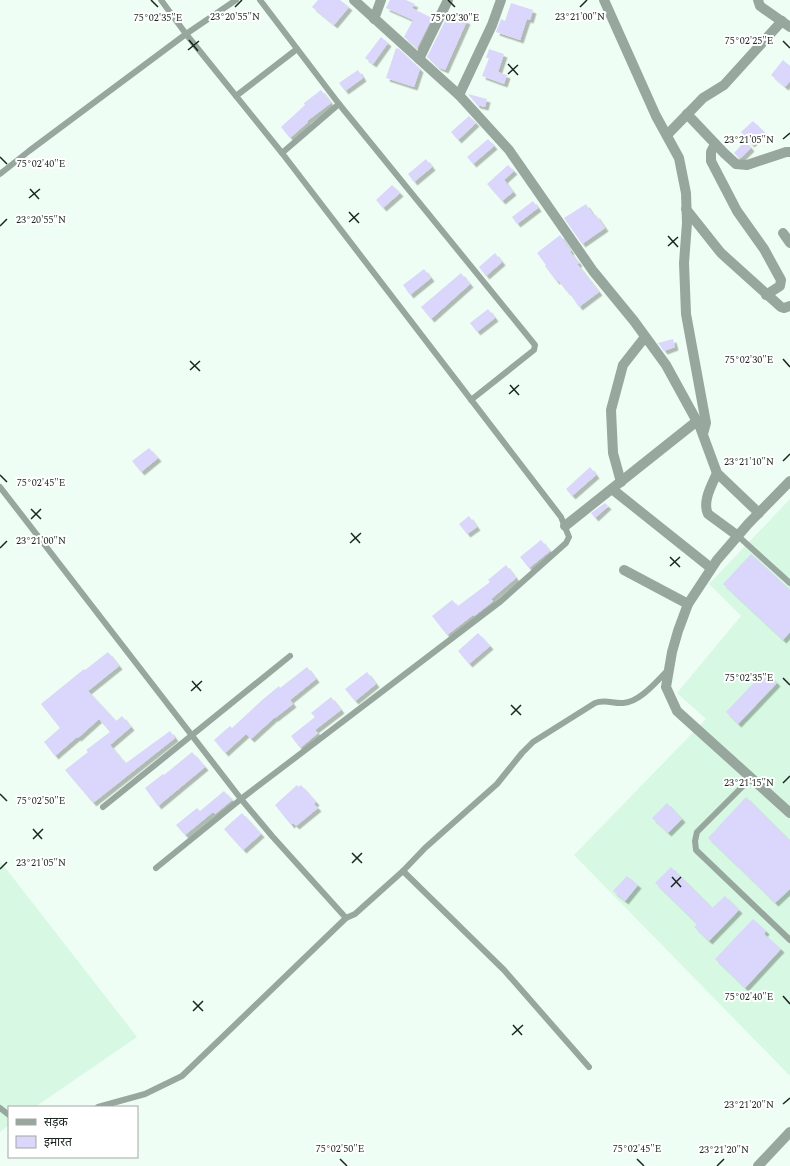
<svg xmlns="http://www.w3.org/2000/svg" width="790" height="1166" font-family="Spectral,'Noto Sans Devanagari',serif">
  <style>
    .built { fill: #d7f8e3 }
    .building { fill: #dad6fc; filter: url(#shadow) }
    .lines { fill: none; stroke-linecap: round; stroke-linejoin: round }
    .service { stroke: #97a79d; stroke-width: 6 }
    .minor { stroke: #97a79d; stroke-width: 10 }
    .tertiary { stroke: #97a79d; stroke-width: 10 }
    .ticks { fill: none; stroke: #1c251f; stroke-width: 1.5 }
    .ticks-label { font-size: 10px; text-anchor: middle; fill: #1c251f; stroke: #fff; stroke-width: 4; stroke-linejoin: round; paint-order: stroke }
  </style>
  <defs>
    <filter id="shadow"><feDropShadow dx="3.5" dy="3.5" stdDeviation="0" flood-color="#0004"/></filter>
  </defs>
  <rect width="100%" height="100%" fill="#effef4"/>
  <g class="built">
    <polygon points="790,499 790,1076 574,855 706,719 677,693 741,616 709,584"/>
    <polygon points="0,861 137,1037 35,1107 9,1107 9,1125 0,1132"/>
  </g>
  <g class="building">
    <polygon points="318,0 340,0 349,7 334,25 312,7"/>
    <polygon points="390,0 406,0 415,4 412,8 432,18 417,48 404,37 413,20 386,8"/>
    <polygon points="511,3 533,10 530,20 527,19 520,40 496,32 501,19 505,21"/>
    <polygon points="449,13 467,21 445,70 438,67 427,57"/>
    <polygon points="381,37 388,43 373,64 365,58"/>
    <polygon points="396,48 397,49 398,48 420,69 414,87 386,78"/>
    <polygon points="489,49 504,54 498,72 507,75 504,84 482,76 489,58 486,58"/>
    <polygon points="783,60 790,66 790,81 785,87 771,75"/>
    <polygon points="358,70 363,78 345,91 339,83"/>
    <polygon points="321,90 331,103 307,121 308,122 290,138 281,127 305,105 304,103"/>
    <polygon points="468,94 487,99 485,107 477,105"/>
    <polygon points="469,116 476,123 458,140 451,132"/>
    <polygon points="753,121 764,132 751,144 741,132"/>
    <polygon points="488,139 494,146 473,164 467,157"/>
    <polygon points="745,141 751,148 741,158 739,158 734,153"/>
    <polygon points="426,159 432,167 414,182 408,174"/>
    <polygon points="508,165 514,171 504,180 513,192 502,201 487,184"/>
    <polygon points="392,185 400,193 383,208 376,200"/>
    <polygon points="533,201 538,208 517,224 512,217"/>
    <polygon points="586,204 594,216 596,215 605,228 582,244 564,218"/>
    <polygon points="560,235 571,251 570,252 579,263 577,264 599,292 579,307 568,291 567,292 558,280 556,281 545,266 546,265 537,253"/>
    <polygon points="495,253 502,262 486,276 479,267"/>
    <polygon points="424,269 431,278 410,295 403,285"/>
    <polygon points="461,273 470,284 431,319 421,307"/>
    <polygon points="488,309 495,318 477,332 470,323"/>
    <polygon points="673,339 675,347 664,351 658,343"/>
    <polygon points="149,448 158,458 141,472 132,461"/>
    <polygon points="590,467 596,475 572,496 566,489"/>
    <polygon points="605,503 608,506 595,518 591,513"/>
    <polygon points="469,516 477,527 467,534 459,524"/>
    <polygon points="541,540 550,551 529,568 520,557"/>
    <polygon points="751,554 790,590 790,632 783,640 723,584"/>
    <polygon points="506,565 516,578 491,599 493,601 474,616 473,615 447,635 432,616 452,600 458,606 490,582 488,580"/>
    <polygon points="478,633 490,646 469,664 458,651"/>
    <polygon points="108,652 119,666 88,691 116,721 122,716 131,727 110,745 123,761 124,760 126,763 170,731 175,738 93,803 65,770 88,752 86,750 110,732 99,719 78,738 77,737 55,756 44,742 60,728 41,704 84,669 85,670"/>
    <polygon points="307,667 316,679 290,700 293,704 275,718 274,718 251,739 246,734 225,753 214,740 230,726 232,728 261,701 279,686 280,688"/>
    <polygon points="765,671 777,683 738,724 726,712"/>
    <polygon points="367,672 376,684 355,701 345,689"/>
    <polygon points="331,697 341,710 315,730 318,733 300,748 291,736 315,717 311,713"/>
    <polygon points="192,752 205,767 158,806 145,788 163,774 164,775"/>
    <polygon points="297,785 299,787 301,785 316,802 314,804 318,808 296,826 293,823 291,825 275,805"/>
    <polygon points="224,791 232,800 215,814 213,812 185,835 176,825 197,808 200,811"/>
    <polygon points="746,797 790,841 790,889 775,903 752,880 708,838"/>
    <polygon points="667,803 682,819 668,833 652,818"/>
    <polygon points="242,813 261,834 243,850 224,829"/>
    <polygon points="671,867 712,908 725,896 739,910 709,941 694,927 697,924 655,883"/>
    <polygon points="627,876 638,885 625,901 613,891"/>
    <polygon points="753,919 766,931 764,934 781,949 745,988 715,959"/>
  </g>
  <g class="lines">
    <g class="service">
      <polyline points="260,0 339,104 535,345 534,350 471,400"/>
      <polyline points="236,96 297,49"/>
      <polyline points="282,153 339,104"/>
      <polyline points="0,174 29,151 186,34 236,0"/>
      <path d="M 0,487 L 241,799 L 272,836 L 346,918 L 355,914 L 403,871 L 425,848 L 497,784 L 522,753 L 533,742 L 595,703 C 606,699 613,704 623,703 C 639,703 657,681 668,670"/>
      <polyline points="738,536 790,583"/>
      <polyline points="751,778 697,832 695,841 696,850 790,940"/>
      <polyline points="103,807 290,656"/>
      <polyline points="156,868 241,799 501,601 566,543 569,537 561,517 282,153 186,34 161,0"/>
      <polyline points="403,871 504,970 589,1067"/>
      <polyline points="98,1107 145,1094 182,1076 346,918"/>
      <polyline points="0,1108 9,1115"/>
    </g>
    <g class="minor">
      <polyline points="354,0 459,95 509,150 593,271 634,321 666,365 700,427 717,473 759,513"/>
      <polyline points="604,0 656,116 679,158 686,193 687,223 684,263 686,314 706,423 703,434"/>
      <polyline points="758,0 760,6 790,27"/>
      <polyline points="374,19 381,0"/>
      <polyline points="419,59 448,0"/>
      <polyline points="459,95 492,25 501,0"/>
      <polyline points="687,114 724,153 736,164 747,165 786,152 790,152"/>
      <polyline points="667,135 703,98 724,85 782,21"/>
      <polyline points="715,144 711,152 711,161 737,211 764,249 781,280 780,286 766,295"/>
      <polyline points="686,209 721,253 781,307 784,308 790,306"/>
      <polyline points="783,233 790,243"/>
      <path d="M 717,473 C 712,485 702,501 708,514 L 738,536"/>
      <polyline points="621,482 613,453 611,410 623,365 645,337"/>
      <polyline points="612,489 711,568"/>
      <polyline points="565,526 697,421"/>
      <polyline points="624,570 688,604"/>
    </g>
    <g class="tertiary">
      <polyline points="790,481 748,524 717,560 688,604 678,631 672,652 666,687 677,711 790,813"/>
      <polyline points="758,1166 790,1132"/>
    </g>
  </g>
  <path class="ticks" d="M 151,0 L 158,7M 448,0 L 455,7M 235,7 L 242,0M 580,7 L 587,0M 189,40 L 198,51M 783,41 L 790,48M 188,50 L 199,41M 508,64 L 518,75M 508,74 L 518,65M 783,139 L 790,133M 0,157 L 7,164M 30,189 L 39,199M 29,198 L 40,189M 349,212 L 359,223M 349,222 L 359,213M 0,226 L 7,219M 668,236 L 678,247M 668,246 L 678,237M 783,359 L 790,367M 190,361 L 200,371M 190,370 L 200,361M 510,385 L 519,395M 509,394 L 519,385M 783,461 L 790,454M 0,475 L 7,482M 31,509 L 41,519M 31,519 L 41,509M 351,533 L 360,543M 350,543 L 361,533M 0,548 L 7,541M 670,557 L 680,567M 670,566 L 680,557M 783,678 L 790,685M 192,681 L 201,691M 191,691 L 202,681M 511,705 L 521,715M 511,715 L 521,705M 783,783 L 790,776M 0,794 L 7,801M 33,829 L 42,839M 33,839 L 43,829M 352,853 L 362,863M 352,863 L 362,853M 0,869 L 7,862M 672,877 L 681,887M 671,887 L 681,877M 783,996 L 790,1004M 193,1001 L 203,1011M 193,1011 L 203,1001M 513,1025 L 522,1035M 512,1035 L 523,1025M 783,1104 L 790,1098M 340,1159 L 347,1166M 637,1159 L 644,1166M 717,1166 L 724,1159"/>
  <g class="ticks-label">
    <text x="235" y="20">23°20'55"N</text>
    <text x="580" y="20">23°21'00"N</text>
    <text x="158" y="21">75°02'35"E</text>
    <text x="455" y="21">75°02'30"E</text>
    <text x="749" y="44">75°02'25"E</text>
    <text x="749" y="143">23°21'05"N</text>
    <text x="41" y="167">75°02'40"E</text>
    <text x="41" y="223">23°20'55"N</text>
    <text x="749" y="363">75°02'30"E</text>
    <text x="749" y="465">23°21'10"N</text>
    <text x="41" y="486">75°02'45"E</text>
    <text x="41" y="544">23°21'00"N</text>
    <text x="749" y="681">75°02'35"E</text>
    <text x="749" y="786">23°21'15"N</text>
    <text x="41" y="804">75°02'50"E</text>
    <text x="41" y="866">23°21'05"N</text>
    <text x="749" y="1000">75°02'40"E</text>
    <text x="749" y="1108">23°21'20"N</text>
    <text x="340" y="1152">75°02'50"E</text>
    <text x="637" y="1152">75°02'45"E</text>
    <text x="724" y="1153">23°21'20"N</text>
  </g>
  <rect x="8" y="1106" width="130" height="52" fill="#ffffff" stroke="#a4a8a5"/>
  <rect x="16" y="1119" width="20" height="6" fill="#97a79d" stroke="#a4a8a5"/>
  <text x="44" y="1126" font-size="12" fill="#1c251f">सड़क</text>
  <rect x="16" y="1136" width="20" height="12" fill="#dad6fc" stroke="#a4a8a5"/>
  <text x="44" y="1146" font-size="12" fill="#1c251f">इमारत</text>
</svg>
